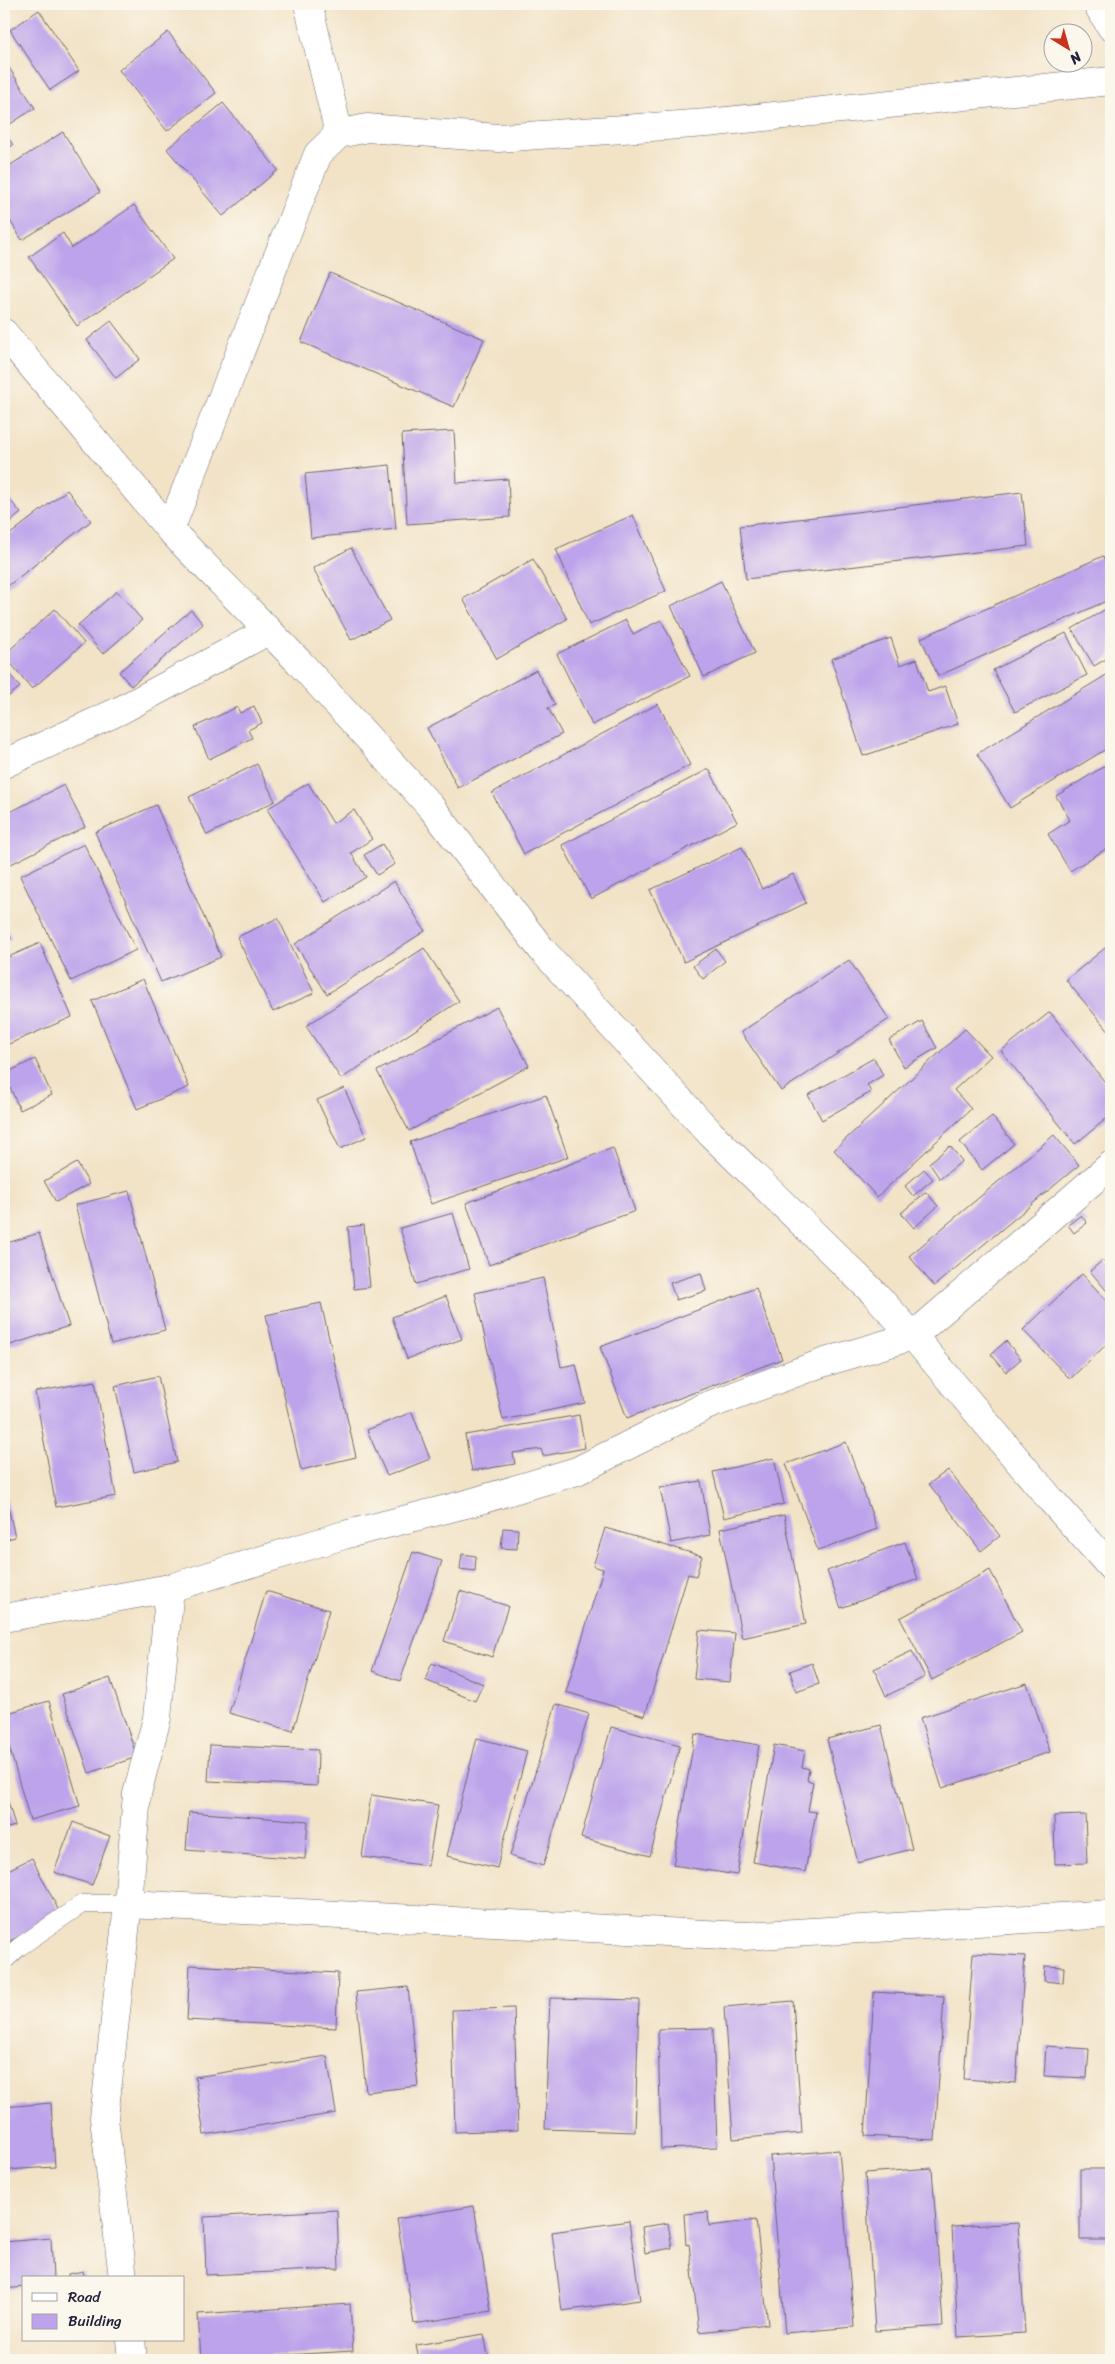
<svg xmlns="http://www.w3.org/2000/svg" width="1115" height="2364" font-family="Sriracha,sans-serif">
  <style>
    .building { fill: #bca3eb }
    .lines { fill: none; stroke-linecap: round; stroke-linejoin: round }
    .service-casing { stroke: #6b666c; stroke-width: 19 }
    .minor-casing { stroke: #6b666c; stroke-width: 29 }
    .tertiary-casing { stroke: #6b666c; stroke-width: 29 }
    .service { stroke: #fff; stroke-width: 18 }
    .minor { stroke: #fff; stroke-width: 28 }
    .tertiary { stroke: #fff; stroke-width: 28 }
  </style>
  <rect width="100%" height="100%" fill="#fbf7ec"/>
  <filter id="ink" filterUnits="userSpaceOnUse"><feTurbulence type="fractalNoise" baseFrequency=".02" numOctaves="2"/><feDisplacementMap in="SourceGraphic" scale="10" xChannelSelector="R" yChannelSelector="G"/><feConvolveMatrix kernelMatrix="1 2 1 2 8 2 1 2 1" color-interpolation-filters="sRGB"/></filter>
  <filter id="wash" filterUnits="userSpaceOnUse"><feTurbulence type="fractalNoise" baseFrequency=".0096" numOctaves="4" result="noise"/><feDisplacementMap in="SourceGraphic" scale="20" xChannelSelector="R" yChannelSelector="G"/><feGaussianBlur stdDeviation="1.12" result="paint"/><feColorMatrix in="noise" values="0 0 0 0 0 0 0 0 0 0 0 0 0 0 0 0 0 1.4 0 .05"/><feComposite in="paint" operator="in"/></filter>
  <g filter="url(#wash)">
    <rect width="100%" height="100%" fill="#f2e3c7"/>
    <g id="blocks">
      <g class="building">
        <polygon points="39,10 79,71 50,90 10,30"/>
        <polygon points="168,32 216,93 167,131 119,70"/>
        <polygon points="4,60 35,108 4,128"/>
        <polygon points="223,103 278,170 223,216 167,149"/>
        <polygon points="4,132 13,145 4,151"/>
        <polygon points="63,132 100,192 22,240 4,211 4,169"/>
        <polygon points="134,205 173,259 77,326 29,257 63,233 72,248"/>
        <polygon points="330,273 484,339 454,407 301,342"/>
        <polygon points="111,321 140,359 116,378 87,340"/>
        <polygon points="454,431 457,483 508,479 510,517 407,524 402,434"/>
        <polygon points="390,465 396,529 311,538 305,474"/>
        <polygon points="67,490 91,521 4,589 4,539"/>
        <polygon points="1022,492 1028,546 746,579 740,526"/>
        <polygon points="4,493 21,513 4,527"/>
        <polygon points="633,515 666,591 589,625 556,549"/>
        <polygon points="351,548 390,620 351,640 313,568"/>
        <polygon points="1103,556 1111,574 1111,599 938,676 921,638"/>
        <polygon points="533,559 567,619 497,659 463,599"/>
        <polygon points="721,581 755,653 704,677 671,606"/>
        <polygon points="117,591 142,620 103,654 78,625"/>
        <polygon points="1111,606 1111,656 1094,666 1072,629"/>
        <polygon points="55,609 84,643 32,689 4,655"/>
        <polygon points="191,610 203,624 131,686 119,672"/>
        <polygon points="626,620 633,634 661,620 690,676 592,725 557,654"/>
        <polygon points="1066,633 1087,675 1015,712 993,670"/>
        <polygon points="891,638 900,665 917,659 928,692 945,686 958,724 863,756 831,659"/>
        <polygon points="4,667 20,687 4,700"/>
        <polygon points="536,670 555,705 548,708 562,734 458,788 427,728"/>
        <polygon points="1108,674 1111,678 1111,746 1010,808 977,754"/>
        <polygon points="658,704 690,765 524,854 492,793"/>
        <polygon points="254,706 262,723 248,730 252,738 209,759 195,727 237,707 240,713"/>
        <polygon points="1111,762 1111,846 1070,871 1048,834 1070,820 1056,796"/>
        <polygon points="257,764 275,801 207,835 189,797"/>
        <polygon points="709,769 737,822 591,899 562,845"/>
        <polygon points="308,783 333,823 354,810 372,839 351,853 366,877 325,902 267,809"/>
        <polygon points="64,785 85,827 7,866 4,858 4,815"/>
        <polygon points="156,805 221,957 161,982 95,832"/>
        <polygon points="84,844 136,950 71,981 20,876"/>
        <polygon points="382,844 395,864 377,875 364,855"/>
        <polygon points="742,847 762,889 793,874 806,903 684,962 650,890"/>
        <polygon points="394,881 425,931 327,994 295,944"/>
        <polygon points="278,918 314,993 273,1012 237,937"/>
        <polygon points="4,920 11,939 4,942"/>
        <polygon points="40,943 72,1017 4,1046 4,959"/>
        <polygon points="1111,943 1111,1034 1066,980"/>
        <polygon points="424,948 459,1001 341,1079 306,1026"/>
        <polygon points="716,949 725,961 703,979 693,966"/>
        <polygon points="849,960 889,1019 781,1091 741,1032"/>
        <polygon points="143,979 189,1087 137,1109 92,1001"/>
        <polygon points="497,1007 529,1066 409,1131 377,1071"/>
        <polygon points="1050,1012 1111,1090 1111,1115 1075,1144 1001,1051"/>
        <polygon points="922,1021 937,1048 904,1067 889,1040"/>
        <polygon points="965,1029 991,1056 954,1090 971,1109 877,1197 834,1150"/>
        <polygon points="874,1058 883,1075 867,1085 871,1092 822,1120 808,1095"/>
        <polygon points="35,1059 52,1095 20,1110 4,1074"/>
        <polygon points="344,1088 366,1137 340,1149 317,1100"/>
        <polygon points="546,1095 568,1157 431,1204 410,1142"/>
        <polygon points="992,1116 1014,1144 982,1170 960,1142"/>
        <polygon points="1054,1135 1079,1165 934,1286 909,1256"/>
        <polygon points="950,1146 962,1161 940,1179 929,1163"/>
        <polygon points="613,1148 635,1211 489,1265 466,1203"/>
        <polygon points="77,1163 89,1184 56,1202 44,1181"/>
        <polygon points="924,1169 933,1179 913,1196 905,1186"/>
        <polygon points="129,1191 165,1330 111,1344 75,1205"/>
        <polygon points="926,1192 938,1206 914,1228 901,1213"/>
        <polygon points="453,1213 469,1269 416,1284 400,1228"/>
        <polygon points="1081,1215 1087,1223 1074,1233 1068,1225"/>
        <polygon points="364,1225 370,1287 354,1289 348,1227"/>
        <polygon points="39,1233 69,1326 4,1347 4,1244"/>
        <polygon points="1103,1260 1111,1270 1111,1296 1090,1271"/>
        <polygon points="701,1273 706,1291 676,1300 670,1283"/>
        <polygon points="1082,1274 1111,1305 1111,1340 1070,1379 1023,1330"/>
        <polygon points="543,1278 561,1367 576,1364 585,1403 503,1420 475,1293"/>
        <polygon points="756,1288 782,1359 627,1418 600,1347"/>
        <polygon points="446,1296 462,1339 407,1359 392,1317"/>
        <polygon points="321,1303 356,1457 301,1470 266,1315"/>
        <polygon points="1006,1341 1021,1359 1006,1372 991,1354"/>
        <polygon points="158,1376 177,1462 134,1472 115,1386"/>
        <polygon points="95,1381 116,1496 56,1507 35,1392"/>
        <polygon points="412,1412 430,1459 387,1476 367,1430"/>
        <polygon points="579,1415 585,1448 543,1456 541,1449 513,1453 515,1464 472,1471 465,1435"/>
        <polygon points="846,1442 877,1529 818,1551 786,1464"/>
        <polygon points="774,1458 784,1504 724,1518 713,1472"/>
        <polygon points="948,1470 1000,1536 981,1551 929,1484"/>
        <polygon points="701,1481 710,1535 671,1543 660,1488"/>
        <polygon points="4,1489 15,1537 4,1540"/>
        <polygon points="784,1515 806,1624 742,1638 720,1529"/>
        <polygon points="503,1528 518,1529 517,1549 501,1548"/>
        <polygon points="605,1528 702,1556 696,1576 688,1574 645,1716 566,1692 603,1569 593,1566"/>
        <polygon points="905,1542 918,1579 841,1608 827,1571"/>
        <polygon points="413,1552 442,1561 400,1681 372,1671"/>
        <polygon points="462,1554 476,1556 475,1571 460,1569"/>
        <polygon points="990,1570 1022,1632 932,1680 900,1618"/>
        <polygon points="266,1591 329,1610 293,1731 229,1713"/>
        <polygon points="460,1591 508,1606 492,1657 444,1641"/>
        <polygon points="699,1630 735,1633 730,1682 694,1679"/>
        <polygon points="912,1651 925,1677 886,1696 874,1669"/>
        <polygon points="432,1663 483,1684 475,1701 425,1680"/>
        <polygon points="812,1663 819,1684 796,1692 790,1671"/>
        <polygon points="110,1678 137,1757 89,1773 62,1694"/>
        <polygon points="1027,1683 1050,1752 942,1788 920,1718"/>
        <polygon points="49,1701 80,1806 30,1820 4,1729 4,1714"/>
        <polygon points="556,1704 589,1714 543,1866 510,1856"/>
        <polygon points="881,1725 912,1849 858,1863 827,1739"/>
        <polygon points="611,1727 680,1745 650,1856 581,1838"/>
        <polygon points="695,1734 759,1745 737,1875 673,1865"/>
        <polygon points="477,1738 527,1751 497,1868 447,1856"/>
        <polygon points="210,1745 318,1750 317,1786 208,1781"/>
        <polygon points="774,1745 805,1751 802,1767 809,1769 807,1780 813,1782 808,1811 816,1812 805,1872 753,1862"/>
        <polygon points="4,1787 15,1826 4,1829"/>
        <polygon points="371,1795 438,1805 428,1866 362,1857"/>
        <polygon points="189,1812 308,1821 305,1859 186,1850"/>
        <polygon points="1085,1815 1087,1863 1055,1864 1054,1816"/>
        <polygon points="73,1822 110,1836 92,1885 54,1872"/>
        <polygon points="32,1858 61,1915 4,1944 4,1872"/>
        <polygon points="973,1953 1025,1956 1016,2083 964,2079"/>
        <polygon points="190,1965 338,1973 336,2028 187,2020"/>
        <polygon points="1045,1966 1064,1967 1063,1983 1044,1981"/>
        <polygon points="408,1987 418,2086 366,2092 356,1992"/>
        <polygon points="874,1992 944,1996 935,2140 865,2136"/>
        <polygon points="550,1998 639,2000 635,2132 545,2129"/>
        <polygon points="793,2001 802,2133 733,2139 724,2007"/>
        <polygon points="514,2008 518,2130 455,2132 452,2010"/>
        <polygon points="713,2028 717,2147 661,2149 658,2029"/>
        <polygon points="1046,2046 1089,2049 1087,2078 1044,2076"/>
        <polygon points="327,2056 336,2113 204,2135 195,2077"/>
        <polygon points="51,2103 55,2167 4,2170 4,2107"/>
        <polygon points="839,2150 854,2327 785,2333 770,2156"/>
        <polygon points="932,2168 943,2326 875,2331 865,2173"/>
        <rect x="1080" y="2169" width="31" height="71"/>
        <polygon points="474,2206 491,2311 414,2324 397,2219"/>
        <polygon points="337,2210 339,2269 206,2275 204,2217"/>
        <polygon points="708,2212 709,2226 756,2220 768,2324 699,2332 689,2244 686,2245 684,2214"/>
        <polygon points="629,2221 640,2300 562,2311 552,2232"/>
        <polygon points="668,2223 672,2248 645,2253 642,2227"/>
        <polygon points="1018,2223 1025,2333 958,2337 952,2227"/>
        <polygon points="51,2238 53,2278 24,2278 24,2287 4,2289 4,2242"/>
        <polygon points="83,2271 85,2278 68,2278 68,2274"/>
        <polygon points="350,2304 353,2351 201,2360 198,2314"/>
        <polygon points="484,2334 488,2356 458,2360 419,2360 416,2345"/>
      </g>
    </g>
  </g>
  <g filter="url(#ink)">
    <use href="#blocks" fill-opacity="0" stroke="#6b666c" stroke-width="1"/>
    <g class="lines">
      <defs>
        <polyline id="service" points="4,1961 19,1947 82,1904 128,1904"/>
        <g id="minor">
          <polyline points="308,4 339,134"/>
          <polyline points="1097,4 1111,27"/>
          <polyline points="170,530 318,154 339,134 367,128 498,138 707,123 1111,81"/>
          <polyline points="4,764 121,710 268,631"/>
          <polyline points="4,1618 170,1588 344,1535 470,1503 577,1471 704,1407 822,1363 913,1336 1111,1165"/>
          <polyline points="128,1904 744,1936 1111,1914"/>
          <polyline points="123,2278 104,2118 128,1904 137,1794 157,1718 170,1588"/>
          <polyline points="131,2340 133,2360"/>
        </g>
        <polyline id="tertiary" points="4,333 170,530 299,662 431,807 543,951 711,1134 874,1293 913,1336 1052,1501 1111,1567"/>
      </defs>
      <use href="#service" class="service-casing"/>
      <use href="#minor" class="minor-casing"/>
      <use href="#tertiary" class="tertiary-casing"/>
      <use href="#service" class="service"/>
      <use href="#minor" class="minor"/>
      <use href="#tertiary" class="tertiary"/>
    </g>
  </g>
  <rect width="1115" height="2364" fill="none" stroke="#fbf7ec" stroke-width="20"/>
  <rect x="22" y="2276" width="162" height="65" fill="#fbf7ec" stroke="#a4a2a5"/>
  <rect x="32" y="2293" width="25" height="8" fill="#ffffff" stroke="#a4a2a5"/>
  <text x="68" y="2302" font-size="15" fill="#22223b">Road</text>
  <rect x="32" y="2314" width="25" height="15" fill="#bca3eb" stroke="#a4a2a5"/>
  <text x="68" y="2326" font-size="15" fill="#22223b">Building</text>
  <g transform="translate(1068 48) rotate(143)"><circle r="24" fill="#fbf7ec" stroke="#a4a2a5"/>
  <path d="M0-4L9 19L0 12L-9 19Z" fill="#c8321e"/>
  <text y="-8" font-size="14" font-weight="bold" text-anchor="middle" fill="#22223b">N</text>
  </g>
</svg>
